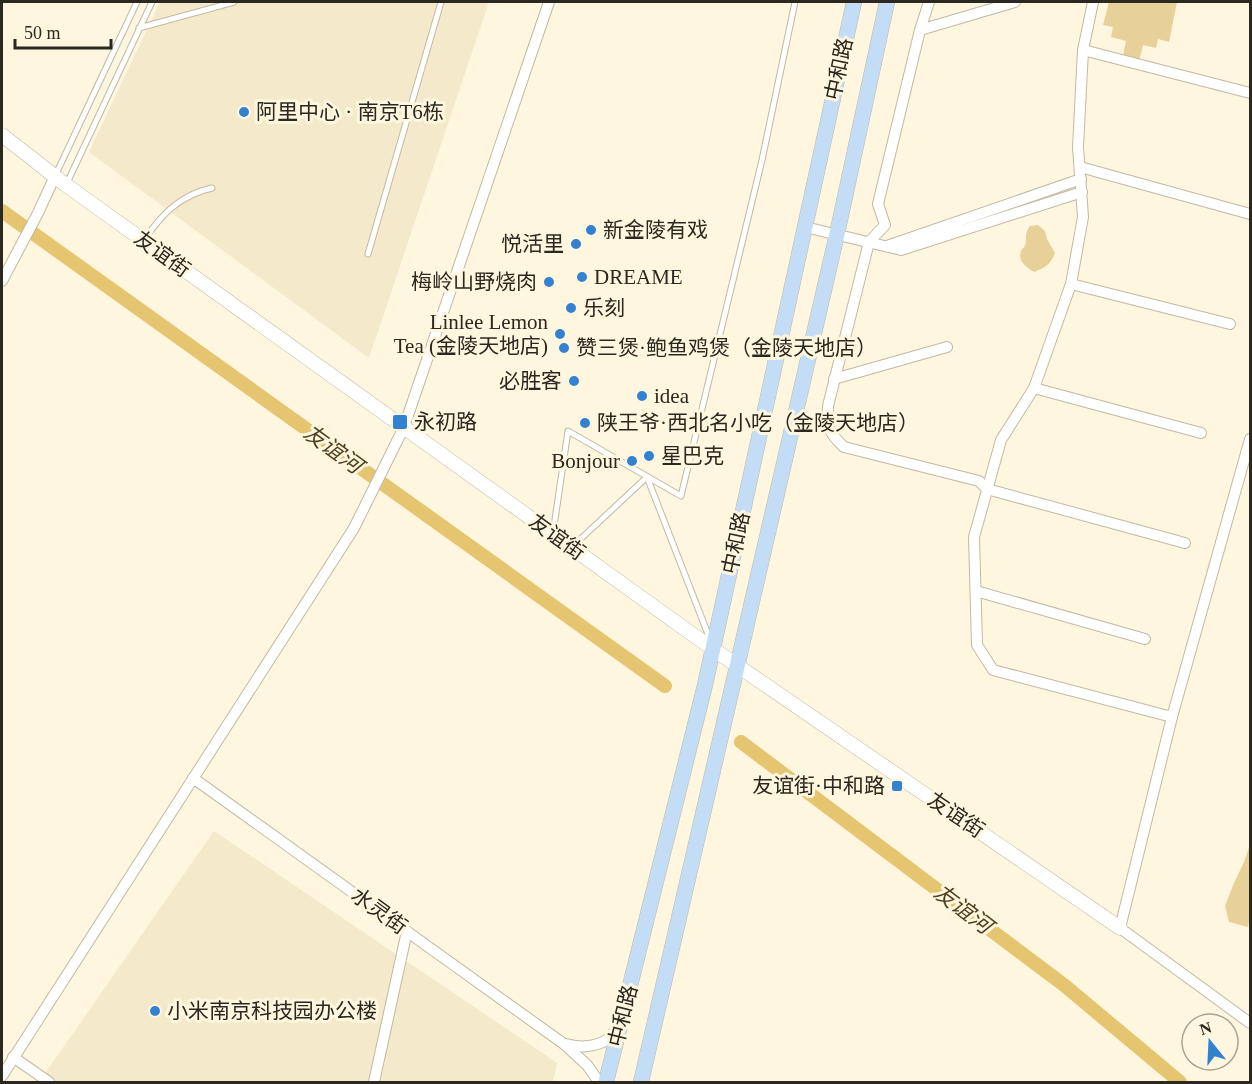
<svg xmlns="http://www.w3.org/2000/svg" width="1252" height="1084" font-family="'Times New Roman','Noto Sans SC',serif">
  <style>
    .built { fill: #f4e9ca }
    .green { fill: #e8d198 }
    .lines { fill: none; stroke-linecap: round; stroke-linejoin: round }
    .canal { stroke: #e5c570; stroke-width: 14 }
    .service-casing { stroke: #c1b9a3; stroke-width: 7 }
    .minor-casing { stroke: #c1b9a3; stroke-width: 12 }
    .tertiary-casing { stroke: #c1b9a3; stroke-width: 15 }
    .secondary-casing { stroke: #c1b9a3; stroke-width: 16 }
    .service { stroke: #fff; stroke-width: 5 }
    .minor { stroke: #fff; stroke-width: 10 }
    .tertiary { stroke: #fff; stroke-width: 14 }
    .secondary { stroke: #c3ddf7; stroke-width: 15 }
    .poi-dot { fill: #3382d2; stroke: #fff6df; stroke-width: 2 }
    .labels { text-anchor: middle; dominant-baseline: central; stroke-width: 6; stroke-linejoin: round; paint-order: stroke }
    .street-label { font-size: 21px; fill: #2b281f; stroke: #fff6df }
    .poi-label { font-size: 21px; fill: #2b281f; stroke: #fff6df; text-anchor: start }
    .water-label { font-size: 22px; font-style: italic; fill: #50421e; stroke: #fff6df }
  </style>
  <rect width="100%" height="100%" fill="#fff6df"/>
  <g class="built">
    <polygon points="160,2 489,2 369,358 89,152"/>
    <polygon points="214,831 557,1063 553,1082 39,1082"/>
  </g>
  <g class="green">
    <polygon points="1109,2 1177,2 1169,42 1158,39 1156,48 1143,45 1138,65 1122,60 1126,41 1111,37 1113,27 1103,25"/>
    <path d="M 1038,225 L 1045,231 L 1047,239 L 1055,253 C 1051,264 1045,268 1034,272 C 1026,267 1016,260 1022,249 C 1023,248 1025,247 1025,245 C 1028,238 1023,236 1030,226 Z"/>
    <polygon points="1250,844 1250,915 1248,927 1229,922 1225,906 1234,883 1244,862"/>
  </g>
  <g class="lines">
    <g class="canal">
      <polyline points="2,211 665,686"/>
      <polyline points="741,742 1064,985 1180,1082"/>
    </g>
    <defs>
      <g id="service">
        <polyline points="139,28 234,2"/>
        <polyline points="56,174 137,2"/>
        <polyline points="67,183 152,2"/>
        <path d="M 144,240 C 162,214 180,195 212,188"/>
        <polyline points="368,254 441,2"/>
        <polyline points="553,533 568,431 681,496 762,160 795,2"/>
        <polyline points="573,546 647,477 711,642"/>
      </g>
      <g id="minor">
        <path d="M 929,2 L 920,30 L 878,204 L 885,225 L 869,242 L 828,406 C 827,428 828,432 844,447 L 979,481 L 987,489 L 1185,543"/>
        <polyline points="1093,2 1083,50 1078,147 1083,217 1071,284 1034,388 1001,440 974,537 977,645 993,670 1172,717"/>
        <polyline points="920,30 1015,2"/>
        <polyline points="1083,50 1250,93"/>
        <polyline points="1080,167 1250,214"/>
        <polyline points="805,227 901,250 1082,192"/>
        <polyline points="887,246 1081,179"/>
        <polyline points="2,281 38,213 55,176"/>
        <polyline points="1071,284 1230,324"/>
        <polyline points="834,379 947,347"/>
        <polyline points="1034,388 1201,433"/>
        <polyline points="1250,439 1172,717 1120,928 1250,1023"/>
        <polyline points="976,591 1145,639"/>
        <polyline points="193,778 564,1044 587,1065 599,1082"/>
        <path d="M 566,1044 C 578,1048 593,1047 605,1041 C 610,1038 614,1031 619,1027"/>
        <polyline points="13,1057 49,1082"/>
        <polyline points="2,1076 354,528 404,427 549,2"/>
        <polyline points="374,1082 407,931"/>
      </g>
      <polyline id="tertiary" points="2,135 66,185 713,649 1120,928"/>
      <g id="secondary">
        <polyline points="606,1082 705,685 854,2"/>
        <polyline points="641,1082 837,234 887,2"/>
      </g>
    </defs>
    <use href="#service" class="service-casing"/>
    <use href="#minor" class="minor-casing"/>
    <use href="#tertiary" class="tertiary-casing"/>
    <use href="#secondary" class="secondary-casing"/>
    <use href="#service" class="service"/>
    <use href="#minor" class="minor"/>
    <use href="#tertiary" class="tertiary"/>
    <use href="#secondary" class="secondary"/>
  </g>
  <g class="poi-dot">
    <circle cx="244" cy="112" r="6"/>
    <circle cx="591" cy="230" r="6"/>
    <circle cx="576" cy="244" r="6"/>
    <circle cx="582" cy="277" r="6"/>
    <circle cx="549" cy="282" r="6"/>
    <circle cx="571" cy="308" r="6"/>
    <circle cx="560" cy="334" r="6"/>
    <circle cx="564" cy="348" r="6"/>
    <circle cx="574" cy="381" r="6"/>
    <circle cx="642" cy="396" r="6"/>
    <rect x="392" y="414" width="16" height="16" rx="3"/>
    <circle cx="585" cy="423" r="6"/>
    <circle cx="649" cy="456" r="6"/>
    <circle cx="632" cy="461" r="6"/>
    <rect x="891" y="780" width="12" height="12" rx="3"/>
    <circle cx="155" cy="1011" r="6"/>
  </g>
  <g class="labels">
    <g class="street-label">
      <text transform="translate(839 69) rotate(-78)">中和路</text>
      <text transform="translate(162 254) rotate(36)">友谊街</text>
      <text transform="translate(557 537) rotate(36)">友谊街</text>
      <text transform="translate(736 543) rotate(-78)">中和路</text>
      <text transform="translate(956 815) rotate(34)">友谊街</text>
      <text transform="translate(379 911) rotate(36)">水灵街</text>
      <text transform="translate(623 1016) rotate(-76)">中和路</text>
    </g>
    <g class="poi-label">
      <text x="256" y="112">阿里中心 · 南京T6栋</text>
      <text x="603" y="230">新金陵有戏</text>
      <text x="564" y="244" text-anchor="end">悦活里</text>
      <text x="594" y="277">DREAME</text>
      <text x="537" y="282" text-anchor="end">梅岭山野烧肉</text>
      <text x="583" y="308">乐刻</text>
      <text x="548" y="322" text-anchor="end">Linlee Lemon<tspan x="548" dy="24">Tea (金陵天地店)</tspan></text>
      <text x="576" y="348">赞三煲·鲍鱼鸡煲（金陵天地店）</text>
      <text x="562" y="381" text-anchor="end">必胜客</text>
      <text x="654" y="396">idea</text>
      <text x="414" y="422">永初路</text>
      <text x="597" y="423">陕王爷·西北名小吃（金陵天地店）</text>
      <text x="661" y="456">星巴克</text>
      <text x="620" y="461" text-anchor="end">Bonjour</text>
      <text x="885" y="786" text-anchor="end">友谊街·中和路</text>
      <text x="167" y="1011">小米南京科技园办公楼</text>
    </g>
    <g class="water-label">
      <text transform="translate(333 449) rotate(36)">友谊河</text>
      <text transform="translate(963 909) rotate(37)">友谊河</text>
    </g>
  </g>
  <rect width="1252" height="1084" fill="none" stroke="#2b281f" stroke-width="6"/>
  <g transform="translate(1210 1042) rotate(342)"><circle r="28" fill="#fff6df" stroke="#aaa492" stroke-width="1.5"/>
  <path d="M0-4.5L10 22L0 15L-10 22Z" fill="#3382d2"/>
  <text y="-9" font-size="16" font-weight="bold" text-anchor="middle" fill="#2b281f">N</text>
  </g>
  <path d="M15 39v9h96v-9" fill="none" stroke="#2b281f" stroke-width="3"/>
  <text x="24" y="39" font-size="18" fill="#2b281f" stroke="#fff6df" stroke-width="4.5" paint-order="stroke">50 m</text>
</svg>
